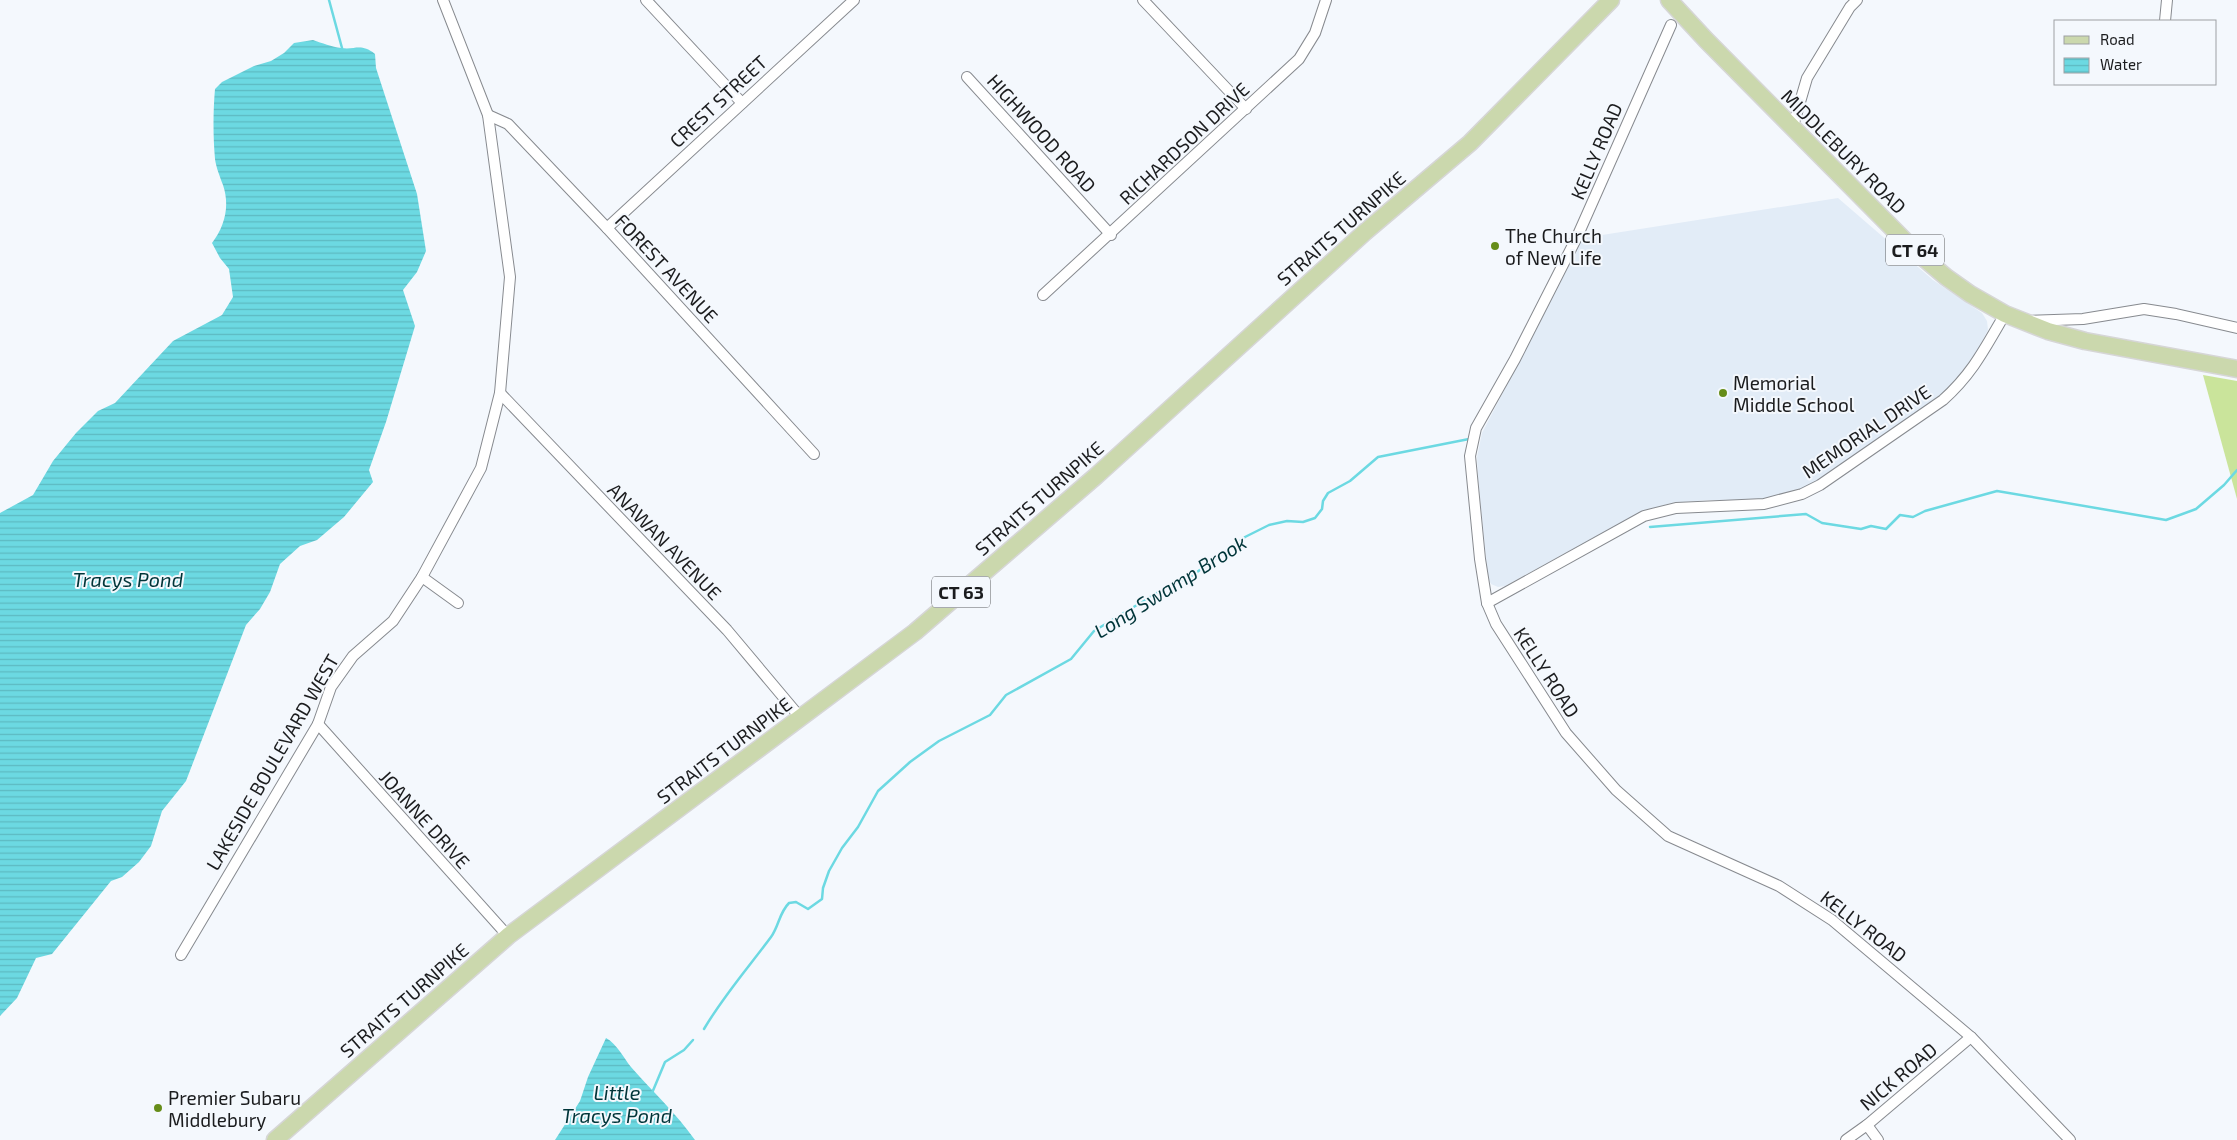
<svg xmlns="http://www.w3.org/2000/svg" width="2237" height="1140" font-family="'Exo 2',sans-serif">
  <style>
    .built { fill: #e2ecf7 }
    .green { fill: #cae49b }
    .water { fill: url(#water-rules) }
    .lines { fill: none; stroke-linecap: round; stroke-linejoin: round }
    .stream { stroke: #6cd9e2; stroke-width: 2.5 }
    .minor-casing { stroke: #878a8f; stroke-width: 12 }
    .primary-casing { stroke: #d6d6d6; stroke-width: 19 }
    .minor { stroke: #fff; stroke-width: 10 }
    .primary { stroke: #cbd8ad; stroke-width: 16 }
    .poi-dot { fill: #668d19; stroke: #f4f8fd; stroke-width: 2 }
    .labels { text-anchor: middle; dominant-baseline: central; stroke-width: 4; stroke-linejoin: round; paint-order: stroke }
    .shield { fill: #f4f8fd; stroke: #5c5e61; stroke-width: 1 }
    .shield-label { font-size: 18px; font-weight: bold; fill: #1b1c1e }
    .street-label { font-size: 19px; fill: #1b1c1e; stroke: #f4f8fd }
    .poi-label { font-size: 19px; fill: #1b1c1e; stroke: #f4f8fd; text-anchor: start }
    .water-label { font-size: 20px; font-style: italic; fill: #003539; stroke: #f4f8fd }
  </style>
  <defs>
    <pattern id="water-rules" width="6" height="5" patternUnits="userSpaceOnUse" patternTransform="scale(1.25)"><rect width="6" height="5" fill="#6cd9e2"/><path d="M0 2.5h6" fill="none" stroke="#5dbac1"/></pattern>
  </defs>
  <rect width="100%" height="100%" fill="#f4f8fd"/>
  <polygon class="built" points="1838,198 1933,280 1982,313 1987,321 1988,330 1979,348 1952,385 1935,400 1836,469 1812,484 1792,493 1757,500 1709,500 1671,503 1645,511 1615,526 1505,586 1498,587 1491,584 1488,578 1478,478 1477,457 1482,433 1583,238"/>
  <polygon class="green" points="2203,375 2237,381 2237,499"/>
  <g class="water">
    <path d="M 313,40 C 322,43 332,47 341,48 C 356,50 361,43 375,54 L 376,68 L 417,194 L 426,251 L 417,272 L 403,290 L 415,326 L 386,422 L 369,470 L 373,482 L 344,517 L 317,540 L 300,546 L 280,564 L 270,592 L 260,609 L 246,625 L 186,781 L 162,811 L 151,846 L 139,862 L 122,877 L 111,881 L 52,954 L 36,958 L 17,998 L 0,1016 L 0,513 L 33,495 L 53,461 L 76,433 L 98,411 L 115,403 L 173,341 L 222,315 L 233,297 L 229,269 L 220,258 L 212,243 C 225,226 230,206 223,185 C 220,177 216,167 215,159 C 213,137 213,111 215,89 L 222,82 L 254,66 L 271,61 L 284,53 L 294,43 Z"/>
    <path d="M 606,1038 C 617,1044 623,1057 631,1067 C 653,1092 676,1113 695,1140 L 555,1140 L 580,1101 L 588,1077 Z"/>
  </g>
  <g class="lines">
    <g class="stream">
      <polyline points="329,0 342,48"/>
      <polyline points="1650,527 1806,514 1822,523 1861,529 1871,526 1886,529 1900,515 1913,517 1925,511 1997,491 2166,520 2196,509 2224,485 2237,470"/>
      <path d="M 704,1029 C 724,995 748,968 771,937 C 779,926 779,913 789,903 L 796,902 L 808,909 L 822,899 L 823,888 L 829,871 L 842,848 L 858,827 L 878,791 L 910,762 L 939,741 L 990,715 L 1006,695 L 1071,659 L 1094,631 L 1165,588 L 1193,575 L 1245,537 L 1269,525 L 1287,521 L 1303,522 L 1315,518 L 1322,509 L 1323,501 L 1328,493 L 1350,481 L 1378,457 L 1469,439"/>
      <polyline points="652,1093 665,1062 684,1050 693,1040"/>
    </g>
    <defs>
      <g id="minor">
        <polyline points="646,0 742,103"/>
        <polyline points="1143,0 1246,109"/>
        <polyline points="2165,21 2167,0"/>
        <polyline points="1671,25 1577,237 1515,359 1476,428 1470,456 1480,559 1487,603 1496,624 1566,733 1616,790 1668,836 1779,886 1832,920 1971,1037 2070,1140"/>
        <polyline points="967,77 1111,235"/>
        <polyline points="488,115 508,124 607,228 814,454"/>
        <polyline points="1793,126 1807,78 1850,7 1857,0"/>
        <polyline points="607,228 854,0"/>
        <polyline points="1043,295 1299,59 1315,33 1326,0"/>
        <polyline points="2027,321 2083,319 2144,309 2176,314 2237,328"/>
        <polyline points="500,393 727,630 800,717"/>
        <polyline points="422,577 458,603"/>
        <path d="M 1487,603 L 1644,516 L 1676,508 L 1764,504 L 1802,494 L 1820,485 L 1943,400 C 1973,373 1985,348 2005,314"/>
        <polyline points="318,724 508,936"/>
        <polyline points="181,955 318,724 331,687 353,656 393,621 422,577 481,468 500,393 510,277 488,115 443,0"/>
        <polyline points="1867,1125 1878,1140"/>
        <polyline points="1846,1140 1867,1125 1971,1037"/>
      </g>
      <g id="primary">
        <polyline points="1669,0 1706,40 1913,249 1946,277 1970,294 2005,314 2048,331 2085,341 2237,369"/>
        <polyline points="275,1140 508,936 915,632 1096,476 1365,232 1470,143 1611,0"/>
      </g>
    </defs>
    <use href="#minor" class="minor-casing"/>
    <use href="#primary" class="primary-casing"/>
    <use href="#minor" class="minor"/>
    <use href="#primary" class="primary"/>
  </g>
  <g class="poi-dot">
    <circle cx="1495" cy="246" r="5"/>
    <circle cx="1723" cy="393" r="5"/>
    <circle cx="158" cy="1108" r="5"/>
  </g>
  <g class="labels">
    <g class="shield">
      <rect x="1886" y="234.5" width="58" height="31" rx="4"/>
      <rect x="932" y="576.5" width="58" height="31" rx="4"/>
    </g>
    <g class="shield-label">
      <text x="1915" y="250">CT 64</text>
      <text x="961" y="592">CT 63</text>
    </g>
    <g class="street-label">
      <text transform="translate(718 101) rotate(-43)">CREST STREET</text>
      <text transform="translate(1042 133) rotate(48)">HIGHWOOD ROAD</text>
      <text transform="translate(1184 143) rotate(-43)">RICHARDSON DRIVE</text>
      <text transform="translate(1596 151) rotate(-67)">KELLY ROAD</text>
      <text transform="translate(1844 151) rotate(45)">MIDDLEBURY ROAD</text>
      <text transform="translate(1341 228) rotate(-41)">STRAITS TURNPIKE</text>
      <text transform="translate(667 268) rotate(47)">FOREST AVENUE</text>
      <text transform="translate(1866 431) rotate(-34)">MEMORIAL DRIVE</text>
      <text transform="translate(1039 498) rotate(-41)">STRAITS TURNPIKE</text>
      <text transform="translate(665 541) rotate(46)">ANAWAN AVENUE</text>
      <text transform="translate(1547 672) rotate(57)">KELLY ROAD</text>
      <text transform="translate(724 750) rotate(-37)">STRAITS TURNPIKE</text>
      <text transform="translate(272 762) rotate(-60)">LAKESIDE BOULEVARD WEST</text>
      <text transform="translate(425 819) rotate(48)">JOANNE DRIVE</text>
      <text transform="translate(1864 926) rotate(38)">KELLY ROAD</text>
      <text transform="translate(404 1000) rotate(-41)">STRAITS TURNPIKE</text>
      <text transform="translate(1898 1076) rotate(-40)">NICK ROAD</text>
    </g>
    <g class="poi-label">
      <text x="1505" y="235">The Church<tspan x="1505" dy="22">of New Life</tspan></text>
      <text x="1733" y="382">Memorial<tspan x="1733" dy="22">Middle School</tspan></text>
      <text x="168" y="1097">Premier Subaru<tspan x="168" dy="22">Middlebury</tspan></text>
    </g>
    <g class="water-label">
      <text x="128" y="579">Tracys Pond</text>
      <text transform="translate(1170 586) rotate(-32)">Long Swamp Brook</text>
      <text x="617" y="1092">Little<tspan x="617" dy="23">Tracys Pond</tspan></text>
    </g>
  </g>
  <rect x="2054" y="20" width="162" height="65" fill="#f4f8fd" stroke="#9da0a4"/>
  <rect x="2064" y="36" width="25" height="8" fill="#cbd8ad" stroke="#9da0a4"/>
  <text x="2100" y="45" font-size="15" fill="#1b1c1e">Road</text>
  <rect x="2064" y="58" width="25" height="15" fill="url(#water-rules)" stroke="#9da0a4"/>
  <text x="2100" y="70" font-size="15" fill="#1b1c1e">Water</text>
</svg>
